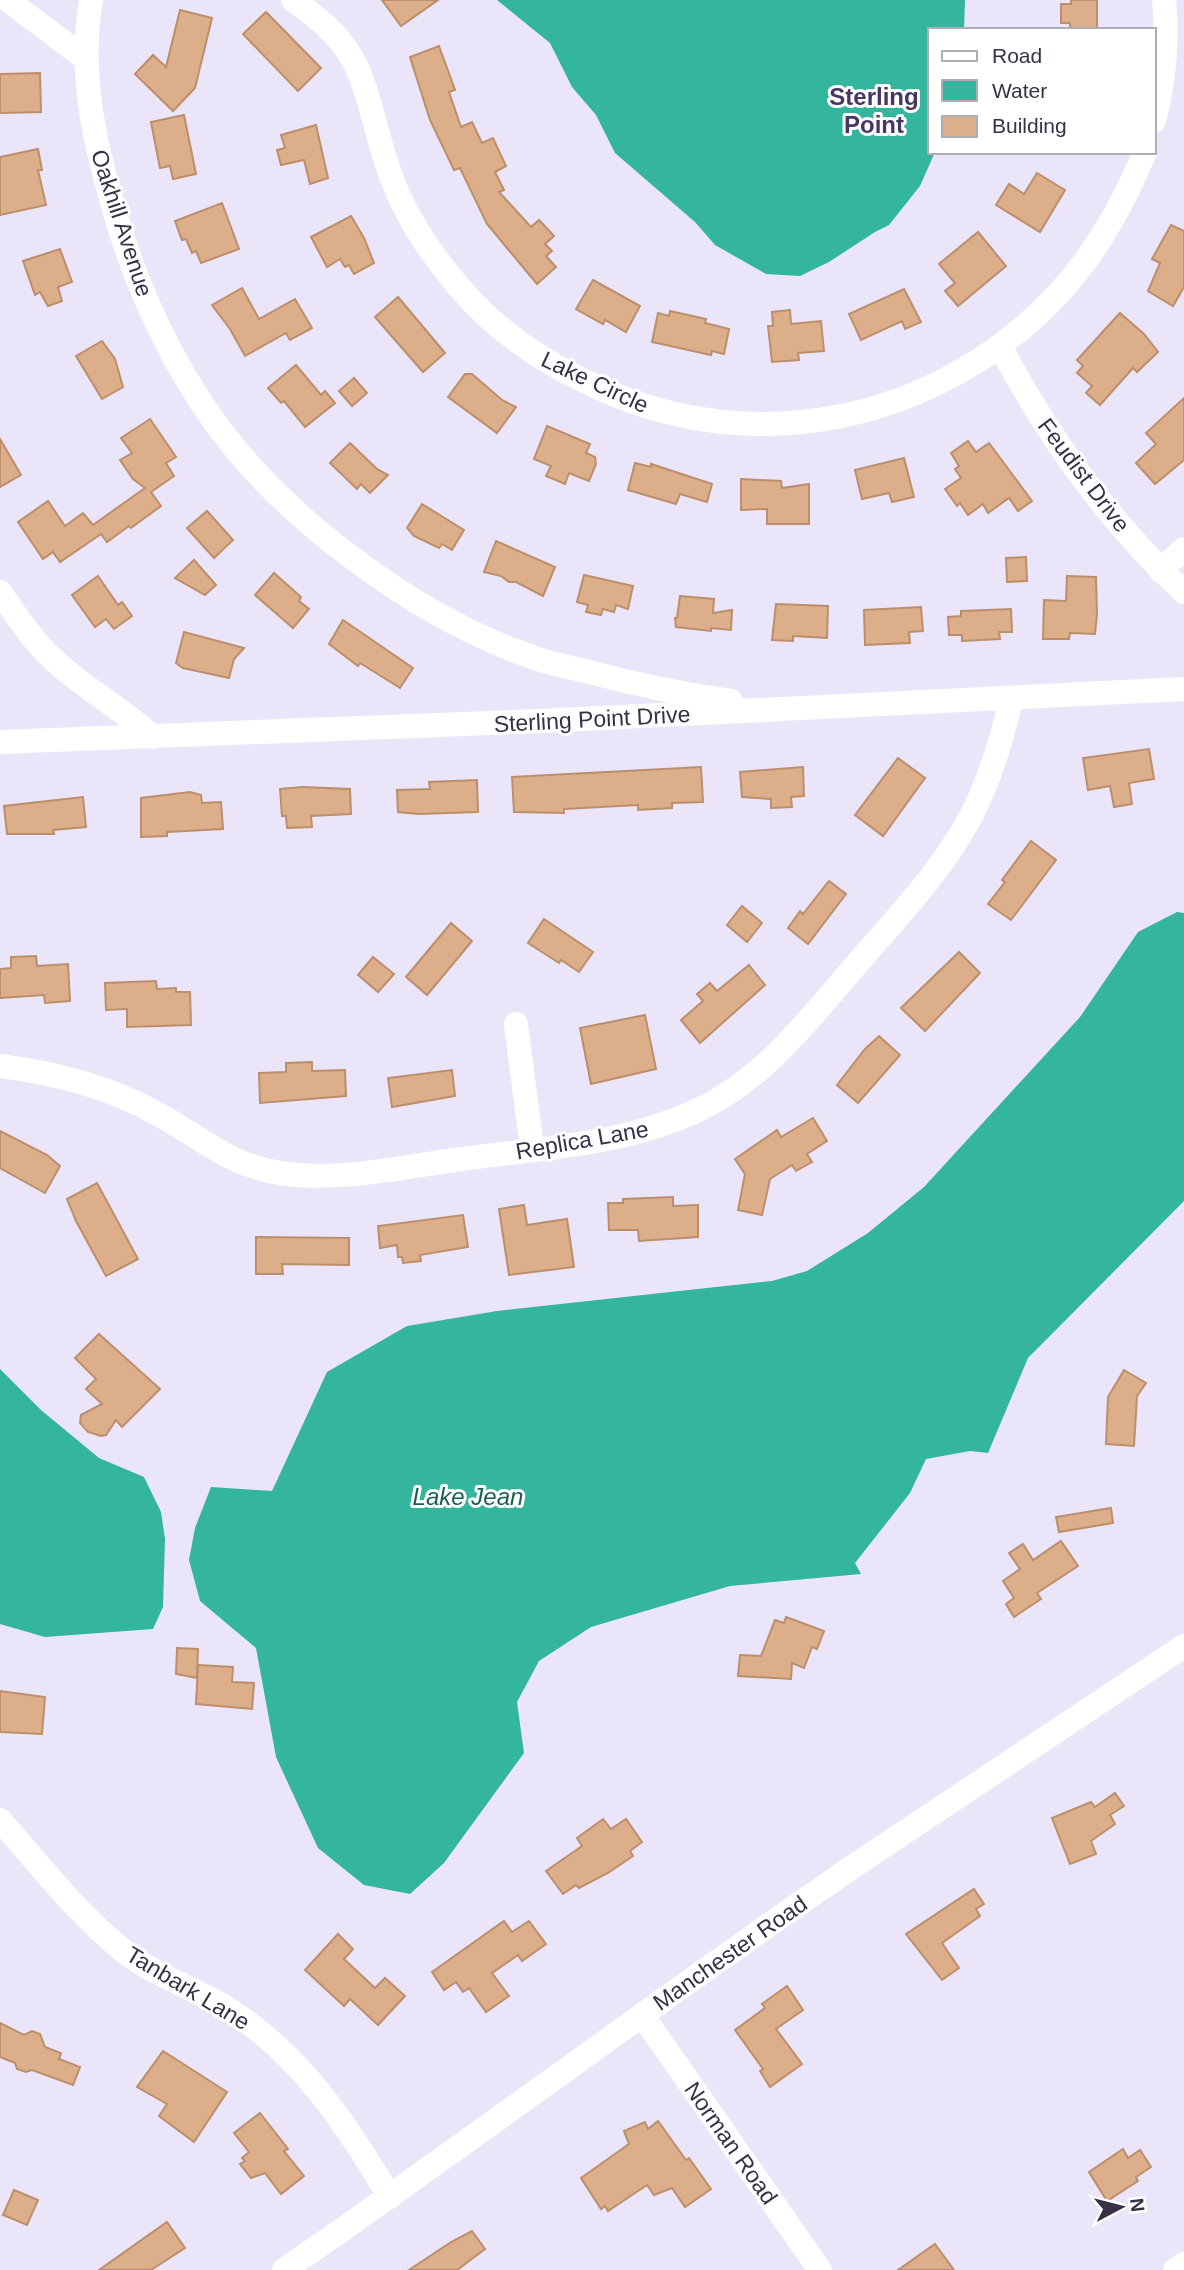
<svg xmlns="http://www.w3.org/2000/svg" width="1184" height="2270" font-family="Helvetica,sans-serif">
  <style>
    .water { fill: #33b59e }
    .building { fill: #ddae8a; stroke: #bc8e6b; stroke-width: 2 }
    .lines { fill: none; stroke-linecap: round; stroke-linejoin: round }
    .minor { stroke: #fff; stroke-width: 24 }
    .labels { text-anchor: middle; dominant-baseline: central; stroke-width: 6; stroke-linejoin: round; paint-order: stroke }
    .street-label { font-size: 23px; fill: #383146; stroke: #fff }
    .neighbourhood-label { font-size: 24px; font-weight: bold; fill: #453762; stroke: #fff }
    .water-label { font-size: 24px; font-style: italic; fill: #1b5f53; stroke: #fff }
  </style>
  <rect width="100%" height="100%" fill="#ebe5fa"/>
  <g class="water">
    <polygon points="497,0 965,0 964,30 930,30 930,152 935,152 920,186 889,225 875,232 829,262 800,276 766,274 715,245 695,222 615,153 596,115 572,87 550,43"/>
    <polygon points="1177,912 1184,913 1184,1201 1028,1358 988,1453 970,1451 926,1459 910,1493 855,1563 861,1574 730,1586 591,1627 539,1661 517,1702 524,1753 444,1863 410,1894 364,1885 318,1848 276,1757 256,1648 200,1601 189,1560 195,1528 211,1487 272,1491 327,1372 407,1326 497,1311 772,1281 807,1271 868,1233 924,1187 1080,1017 1138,932"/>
    <polygon points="0,1369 41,1410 99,1458 144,1477 161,1512 165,1539 163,1607 153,1629 45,1637 0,1624"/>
  </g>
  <g class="building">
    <polygon points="382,0 438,0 401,26"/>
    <polygon points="1071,0 1097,0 1097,30 1070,30 1070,23 1061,23 1061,4 1071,4"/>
    <polygon points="180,10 212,18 195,88 173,111 135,74 153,55 166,67"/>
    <polygon points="266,12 321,68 298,91 243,34"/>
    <polygon points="439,46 455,90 449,92 461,127 472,122 482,143 493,138 506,166 495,172 504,190 499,192 531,227 539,220 554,236 545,244 552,251 546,256 556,267 537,284 487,224 460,168 454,170 430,120 410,57"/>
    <polygon points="40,73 41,112 0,113 0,74"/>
    <polygon points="184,115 196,174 173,179 170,166 160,168 151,122"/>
    <polygon points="316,125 328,178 310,184 304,160 281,165 277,150 285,148 281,135"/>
    <polygon points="38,149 42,170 38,170 46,205 0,215 0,157"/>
    <polygon points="1037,173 1065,190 1040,232 996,205 1009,184 1024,194"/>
    <polygon points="222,203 239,249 201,263 196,251 192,253 186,239 182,240 175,221"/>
    <polygon points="351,216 364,238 374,263 354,274 349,265 345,267 340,259 327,267 311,237"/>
    <polygon points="1171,225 1184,231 1184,287 1173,306 1148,291 1160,263 1152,259"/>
    <polygon points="978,232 1006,266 958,306 945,291 955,283 939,264"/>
    <polygon points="60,249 72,282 58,287 62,301 48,306 40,292 35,295 23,261"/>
    <polygon points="593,280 640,306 626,332 605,320 603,324 576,309"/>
    <polygon points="242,288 259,319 295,299 312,328 290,340 286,333 245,356 230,329 212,305"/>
    <polygon points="904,289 921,322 905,329 902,321 861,340 849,314"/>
    <polygon points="398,297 445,353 423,372 375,317"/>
    <polygon points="790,310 791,324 821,321 824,351 798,353 799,360 772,362 768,326 773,326 772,312"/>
    <polygon points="670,311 706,319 705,323 729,329 724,354 712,351 711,355 652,342 658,313 669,316"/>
    <polygon points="1120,313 1144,334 1158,352 1137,372 1133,368 1100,405 1086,393 1092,386 1077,373 1083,366 1077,360"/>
    <polygon points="102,341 115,359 123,387 102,399 76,356"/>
    <polygon points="296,365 321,395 325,391 335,403 305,427 284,401 281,403 268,388"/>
    <polygon points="465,374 472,374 502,400 516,407 497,433 448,397"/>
    <polygon points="354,378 367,393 352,406 339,391"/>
    <polygon points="1184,398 1184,460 1155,484 1136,463 1156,444 1146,433"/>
    <polygon points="150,419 176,457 166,463 174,476 151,492 161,506 131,528 129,526 107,542 101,534 60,562 53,552 43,559 18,522 48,501 65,526 83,513 93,525 145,488 133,479 120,460 132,453 121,438"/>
    <polygon points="547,426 590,444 586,453 595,457 596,464 589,481 569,473 565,484 546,476 551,466 534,459"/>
    <polygon points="0,439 21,475 0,487"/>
    <polygon points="968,441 976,452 989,443 1032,501 1018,511 1009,498 988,513 983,504 968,515 960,503 957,506 945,489 961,478 955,469 959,466 951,453"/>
    <polygon points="350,443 377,469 388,475 370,493 361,484 357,489 330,463"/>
    <polygon points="904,458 914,497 892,502 889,493 862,499 855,470"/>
    <polygon points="635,463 651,467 651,464 712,484 707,502 680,494 676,504 628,490"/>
    <polygon points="741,479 781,481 782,488 809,484 809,524 767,524 767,509 741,510"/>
    <polygon points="422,504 464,530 452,550 442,544 439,548 414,536 407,528"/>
    <polygon points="207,511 233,540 214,558 187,528"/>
    <polygon points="496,541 555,567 543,596 516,582 509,582 501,576 484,572"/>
    <polygon points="1026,557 1027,581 1007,582 1006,558"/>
    <polygon points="194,560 216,585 205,595 175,578"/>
    <polygon points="274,573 301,597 299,601 309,609 293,628 255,595"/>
    <polygon points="584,575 633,586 628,609 616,605 614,612 603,609 601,615 586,612 588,605 577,602"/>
    <polygon points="98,576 118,605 122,602 132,616 114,629 106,619 95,627 72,595"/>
    <polygon points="1067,576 1096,577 1097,614 1095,634 1070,633 1069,639 1043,639 1044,600 1066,601"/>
    <polygon points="680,596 714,599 713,613 732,610 731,630 711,628 711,631 676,627 675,618 677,618"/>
    <polygon points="776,604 828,606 827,638 793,636 793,641 772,640"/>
    <polygon points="921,607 923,631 909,632 910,643 865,645 864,610"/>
    <polygon points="1011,609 1012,632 999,632 1000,639 962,641 962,635 949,635 948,617 961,616 961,611"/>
    <polygon points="343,620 413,668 400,688 360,663 358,666 329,644"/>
    <polygon points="184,632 244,648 234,659 229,678 183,668 176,663"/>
    <polygon points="1149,749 1154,779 1129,783 1132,804 1114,807 1110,786 1088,790 1083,758"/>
    <polygon points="898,758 925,778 883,836 855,815"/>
    <polygon points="701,767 703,802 672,803 672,808 638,810 638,805 564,809 564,813 514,812 512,777"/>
    <polygon points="803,767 804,796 791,797 792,807 771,808 771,799 742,797 740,772"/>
    <polygon points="477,780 478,812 418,814 398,812 397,790 430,789 429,782"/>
    <polygon points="303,787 350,789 351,814 311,816 312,827 287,828 286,816 282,816 280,789"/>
    <polygon points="190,792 201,795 202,803 221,802 223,829 167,832 167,836 141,837 141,798"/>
    <polygon points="83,797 86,827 53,830 54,834 7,834 4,806"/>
    <polygon points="1031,841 1056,860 1011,920 988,904 1005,882 1002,880"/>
    <polygon points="829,881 846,894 808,944 788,928 800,911 803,914"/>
    <polygon points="742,906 762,923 747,942 727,925"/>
    <polygon points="544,919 593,952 579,972 561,960 559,963 528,943"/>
    <polygon points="451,923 472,941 427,995 406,977"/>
    <polygon points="959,952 980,973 925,1031 901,1008"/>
    <polygon points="36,956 37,966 68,964 70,1001 45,1003 44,995 0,998 0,969 11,968 11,957"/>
    <polygon points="373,957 394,974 378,992 358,975"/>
    <polygon points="749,965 765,985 700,1043 681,1020 703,1001 697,994 710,983 717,991"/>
    <polygon points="156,981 157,989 176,988 176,992 190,992 191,1025 127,1027 127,1009 106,1010 105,983"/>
    <polygon points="645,1015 656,1069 591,1084 580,1028"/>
    <polygon points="879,1036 900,1055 858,1103 837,1085 865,1049"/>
    <polygon points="312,1062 312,1071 345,1070 346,1096 260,1103 259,1073 286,1072 286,1063"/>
    <polygon points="452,1070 455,1096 392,1107 388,1078"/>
    <polygon points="813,1118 827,1141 807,1154 812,1162 796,1171 792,1165 770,1179 762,1215 738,1210 745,1174 735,1159 777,1130 781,1137"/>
    <polygon points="0,1131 47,1155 60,1166 45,1193 0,1168"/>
    <polygon points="97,1183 138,1259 106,1276 76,1221 67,1199"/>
    <polygon points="673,1197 673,1206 698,1205 698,1237 639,1241 638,1230 609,1230 608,1203 623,1203 623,1199"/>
    <polygon points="524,1205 527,1225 567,1219 574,1267 509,1275 499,1209"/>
    <polygon points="463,1215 468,1247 420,1255 421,1261 403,1263 402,1257 398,1257 397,1245 380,1248 378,1226"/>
    <polygon points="256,1237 349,1238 349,1265 282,1264 283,1274 256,1274"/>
    <polygon points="99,1334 160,1389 122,1427 116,1420 106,1435 101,1436 88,1432 80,1423 81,1415 102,1404 86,1389 96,1379 75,1358"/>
    <polygon points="1124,1370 1146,1383 1137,1396 1134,1446 1106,1444 1108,1397"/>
    <polygon points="1111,1508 1113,1523 1059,1532 1056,1517"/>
    <polygon points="1061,1541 1078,1566 1037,1593 1041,1599 1014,1617 1006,1604 1014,1598 1003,1581 1020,1569 1009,1553 1023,1544 1033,1560"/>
    <polygon points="786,1617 824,1631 817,1649 812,1647 804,1668 792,1663 791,1679 738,1676 740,1655 761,1656 775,1620 784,1623"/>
    <polygon points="177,1648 198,1649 197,1678 176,1674"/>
    <polygon points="198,1665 233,1667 232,1682 254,1683 252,1709 196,1704"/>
    <polygon points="0,1691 45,1697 42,1734 0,1732"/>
    <polygon points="1115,1793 1124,1806 1110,1815 1115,1824 1091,1841 1096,1854 1070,1864 1052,1818 1091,1802 1095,1807"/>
    <polygon points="603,1819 611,1829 626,1819 642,1842 630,1851 633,1856 608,1873 579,1888 576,1885 563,1894 546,1871 582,1846 577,1838"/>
    <polygon points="974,1889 984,1904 976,1909 980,1916 942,1943 959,1968 942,1980 906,1934"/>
    <polygon points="504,1921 512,1932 529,1921 546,1944 522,1961 518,1955 492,1973 509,1996 486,2012 469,1988 463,1992 456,1982 444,1990 432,1972"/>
    <polygon points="338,1934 353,1949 344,1959 375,1988 385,1978 405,1996 378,2025 350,1999 344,2006 305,1970"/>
    <polygon points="787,1986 803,2010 776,2029 802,2064 770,2087 760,2071 763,2069 735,2030 765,2008 762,2004"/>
    <polygon points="0,2023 24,2035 32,2031 40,2034 45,2047 61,2053 59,2059 80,2067 73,2085 32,2070 26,2072 17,2069 15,2063 0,2057"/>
    <polygon points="163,2051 227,2092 194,2142 159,2116 167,2104 137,2087"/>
    <polygon points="260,2113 288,2149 284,2151 304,2176 281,2194 265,2173 251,2178 240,2164 245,2161 242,2158 249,2152 234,2133"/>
    <polygon points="658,2121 686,2160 689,2158 711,2189 685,2207 672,2188 654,2195 647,2185 608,2211 605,2206 601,2209 581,2178 629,2144 624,2131 645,2122 648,2129"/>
    <polygon points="1123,2149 1128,2158 1140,2150 1151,2167 1136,2177 1138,2181 1107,2201 1089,2172"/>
    <polygon points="14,2190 38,2200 27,2225 3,2215"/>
    <polygon points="167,2222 185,2248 151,2270 99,2270"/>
    <polygon points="472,2231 485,2249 457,2270 409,2270 451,2242"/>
    <polygon points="935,2244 954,2270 898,2270"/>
  </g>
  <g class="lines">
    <g class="minor">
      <polyline points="10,0 9,1 86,59"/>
      <path d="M 91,0 C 78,77 96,150 118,223 C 139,291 169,356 209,414 C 279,516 417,618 535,658 C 551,664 569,667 586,671 C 633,684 682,694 731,701"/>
      <path d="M 293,0 C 314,15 339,34 352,58 C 371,93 376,138 391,176 C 405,216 431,254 459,287 C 496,331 544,363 597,387 C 755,461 940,421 1059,293 C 1097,252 1123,204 1145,152"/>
      <path d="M 1154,121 C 1164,82 1168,40 1164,0"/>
      <path d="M 1000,346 C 1048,437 1108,521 1184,592"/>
      <polyline points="1160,570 1184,549"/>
      <path d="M 0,592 C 12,610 25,629 39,645 C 71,681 117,704 153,737"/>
      <polyline points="0,742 540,721 1184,689"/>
      <polyline points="516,1024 532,1149"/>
      <path d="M 0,1066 C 55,1073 107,1086 156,1113 C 199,1136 230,1166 280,1173 C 339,1182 403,1167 462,1159 C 541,1148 623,1145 696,1111 C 766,1079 813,1014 862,958 C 901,913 942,870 970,818 C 990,780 1002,740 1011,699"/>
      <path d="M 0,1820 C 39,1864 79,1916 125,1952 C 155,1975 191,1987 223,2006 C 300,2052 344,2122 390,2197"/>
      <polyline points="642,2015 820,2270"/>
      <path d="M 284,2270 C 476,2138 662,1997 854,1866 C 964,1792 1074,1720 1184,1646"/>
      <polyline points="1175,2270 1184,2264"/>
    </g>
  </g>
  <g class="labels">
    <g class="street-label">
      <text transform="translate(122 223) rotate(72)">Oakhill Avenue</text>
      <text transform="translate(595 382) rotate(25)">Lake Circle</text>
      <text transform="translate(1084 475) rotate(53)">Feudist Drive</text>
      <text transform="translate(592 719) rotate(-3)">Sterling Point Drive</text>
      <text transform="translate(582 1140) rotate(-10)">Replica Lane</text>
      <text transform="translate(730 1953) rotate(-35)">Manchester Road</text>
      <text transform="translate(188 1988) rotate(31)">Tanbark Lane</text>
      <text transform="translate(731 2143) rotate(55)">Norman Road</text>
    </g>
    <g class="neighbourhood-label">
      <text x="874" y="96">Sterling<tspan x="874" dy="28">Point</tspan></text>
    </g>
    <g class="water-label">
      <text x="468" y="1496">Lake Jean</text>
    </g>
  </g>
  <rect x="928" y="28" width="228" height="126" fill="#ffffff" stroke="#afadb5" stroke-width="2"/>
  <rect x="942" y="51" width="35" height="10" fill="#ffffff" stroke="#afadb5" stroke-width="2"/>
  <text x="992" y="63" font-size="21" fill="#383146">Road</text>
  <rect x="942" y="80" width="35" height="21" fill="#33b59e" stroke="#afadb5" stroke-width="2"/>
  <text x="992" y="98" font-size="21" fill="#383146">Water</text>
  <rect x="942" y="116" width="35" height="21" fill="#ddae8a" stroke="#afadb5" stroke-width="2"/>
  <text x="992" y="133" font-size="21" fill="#383146">Building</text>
  <g transform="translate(1121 2207) rotate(83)" stroke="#ffffff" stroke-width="5" paint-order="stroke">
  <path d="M0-5L12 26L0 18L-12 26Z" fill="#383146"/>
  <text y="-10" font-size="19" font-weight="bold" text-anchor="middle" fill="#383146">N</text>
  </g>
</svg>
